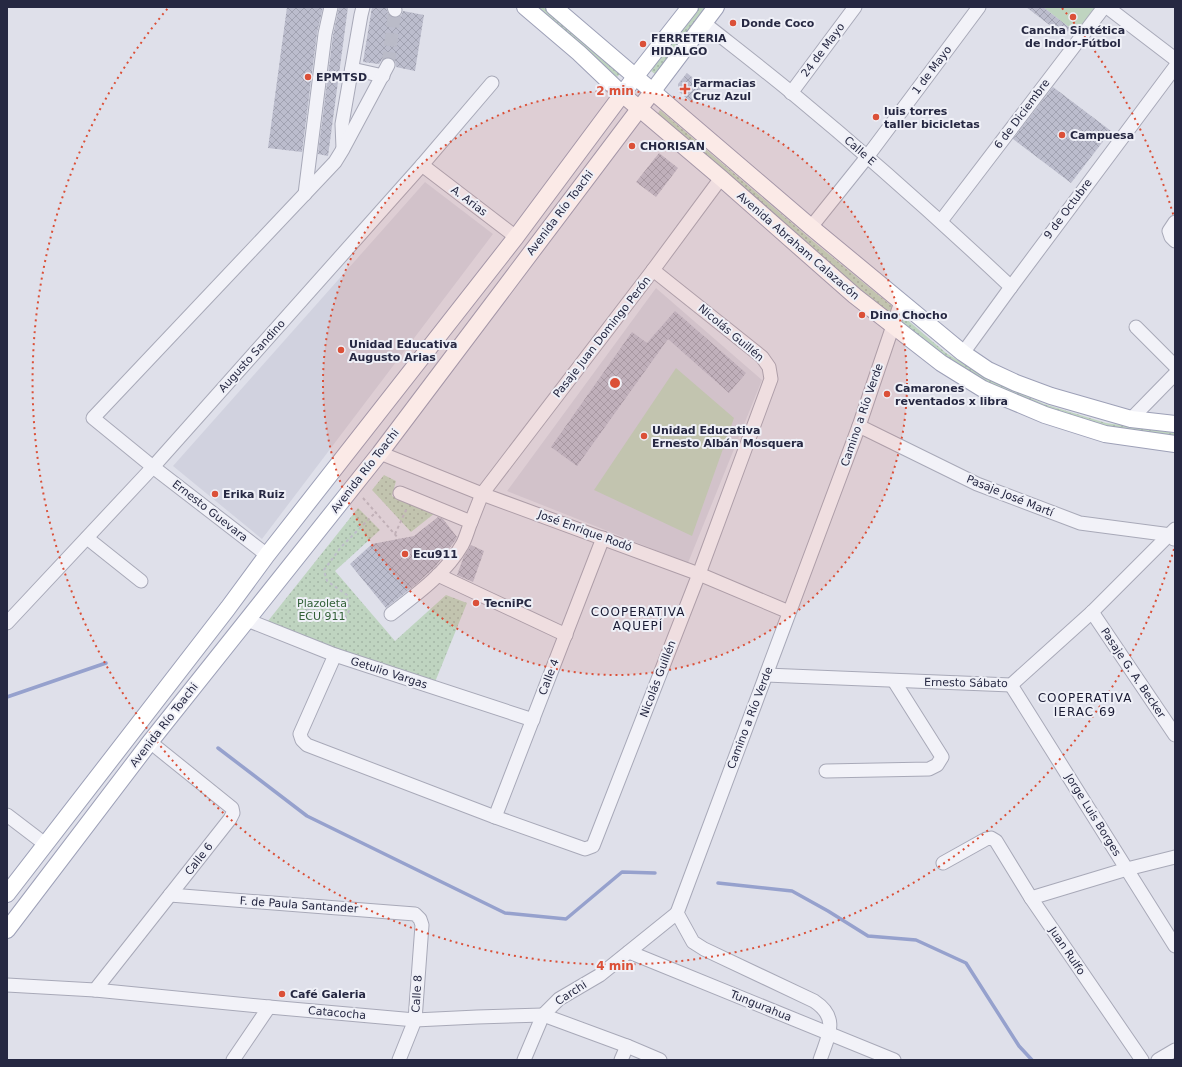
<svg xmlns="http://www.w3.org/2000/svg" width="1182" height="1067" font-family="'DejaVu Sans',sans-serif">
  <style>
    .built { fill: #d1d2df }
    .grass { fill: url(#grass-dots) }
    .pitch { fill: #bfd4c0 }
    .lines { fill: none; stroke-linecap: round; stroke-linejoin: round }
    .stream { stroke: #96a1cd; stroke-width: 3.5 }
    .building { fill: url(#building-cross-hatch) }
    .minor-tunnel { stroke: #babbc8; stroke-width: 13; stroke-dasharray: 13 6; stroke-linecap: butt }
    .minor-casing { stroke: #a8a9b8; stroke-width: 15 }
    .major-casing { stroke: #9da0b7; stroke-width: 18 }
    .path { stroke: #bdbdc9; stroke-width: 2; stroke-dasharray: 3 3; stroke-linecap: butt }
    .minor { stroke: #f2f2f8; stroke-width: 13 }
    .major { stroke: #fff; stroke-width: 16 }
    .ring { fill: none; stroke: #db5038; stroke-width: 2; stroke-dasharray: 2 4 }
    .poi-dot { fill: #db5038; stroke: #eff0f7; stroke-width: 1.5 }
    .labels { text-anchor: middle; dominant-baseline: central; stroke-width: 4; stroke-linejoin: round; paint-order: stroke }
    .poi-label { font-size: 11px; font-weight: bold; fill: #262842; stroke: #eff0f7; text-anchor: start }
    .street-label { font-size: 11px; fill: #262842; stroke: #eff0f7 }
    .park-label { font-size: 11px; fill: #326037; stroke: #eff0f7 }
    .neighbourhood-label { font-size: 12px; letter-spacing: 1px; fill: #191a33; stroke: #eff0f7 }
    .centre { fill: #db5038; stroke: #eff0f7; stroke-width: 2 }
    .ring-label { font-size: 12px; text-anchor: middle; font-weight: bold; fill: #db5038; stroke: #eff0f7; stroke-width: 4; stroke-linejoin: round; paint-order: stroke }
  </style>
  <defs>
    <pattern id="grass-dots" width="8" height="8" patternUnits="userSpaceOnUse"><rect width="8" height="8" fill="#bfd4c0"/><path d="M2 2h.1M6 6h.1" fill="none" stroke="#a4b6a6" stroke-width="1.8" stroke-linecap="round"/></pattern>
    <pattern id="building-cross-hatch" width="8" height="8" patternUnits="userSpaceOnUse"><rect width="8" height="8" fill="#bcbdcd"/><path d="M0 0l8 8M0 8l8-8" fill="none" stroke="#a1a2b1"/></pattern>
  </defs>
  <rect width="100%" height="100%" fill="#dfe0ea"/>
  <g class="built">
    <polygon points="425,182 493,234 262,539 173,466"/>
    <polygon points="656,288 762,380 688,563 507,491"/>
  </g>
  <g class="grass">
    <polygon points="534,7 543,7 621,73 617,77"/>
    <polygon points="698,7 707,7 655,74 651,71"/>
    <polygon points="660,110 814,242 893,307 888,313 657,115"/>
    <polygon points="904,317 946,353 988,379 1044,404 1106,423 1175,433 1175,441 1105,431 984,386 899,325"/>
    <polygon points="384,475 396,481 392,496 435,513 411,532 372,490"/>
    <polygon points="358,508 380,530 335,571 395,641 446,595 467,603 435,682 264,626"/>
  </g>
  <g class="pitch">
    <polygon points="1043,7 1098,7 1078,34"/>
    <polygon points="676,368 734,418 692,536 594,490"/>
  </g>
  <g class="lines">
    <g class="stream">
      <polyline points="7,697 106,663"/>
      <polyline points="218,748 307,816 505,913 566,919 622,872 655,873"/>
      <polyline points="718,883 792,891 828,911 868,936 916,940 966,963 1019,1046 1032,1060"/>
    </g>
  </g>
  <g class="building">
    <polygon points="287,7 323,7 317,33 302,152 268,148"/>
    <polygon points="339,7 348,7 328,156 318,154 333,35"/>
    <polygon points="372,7 386,8 389,16 394,18 401,16 403,11 424,15 415,71 396,67 395,60 388,57 383,58 379,64 363,62"/>
    <polygon points="1026,7 1043,7 1070,28 1064,36"/>
    <polygon points="687,73 703,86 691,102 678,91 678,84"/>
    <polygon points="1053,87 1111,131 1071,183 1013,139"/>
    <polygon points="659,153 678,168 656,197 636,182"/>
    <polygon points="675,311 746,373 729,393 668,339 577,466 551,447 632,332 647,343"/>
    <polygon points="438,517 443,519 457,537 455,541 435,567 415,585 386,608 350,564 372,544 414,536"/>
    <polygon points="471,545 484,551 473,582 457,575 464,556"/>
  </g>
  <g class="lines">
    <polyline class="minor-tunnel" points="388,65 395,10"/>
    <defs>
      <g id="minor">
        <polyline points="394,7 395,10"/>
        <polyline points="1107,7 1175,59"/>
        <path d="M 704,23 C 733,46 763,69 792,93 C 867,155 940,220 1011,287"/>
        <polyline points="352,69 383,76"/>
        <polyline points="791,93 855,7"/>
        <polyline points="343,148 342,124 361,15 363,7"/>
        <polyline points="422,165 516,237"/>
        <polyline points="305,194 325,34 331,7"/>
        <polyline points="941,221 1104,7"/>
        <polyline points="1175,222 1169,231 1171,237 1175,241"/>
        <polyline points="811,227 867,157 979,7"/>
        <polyline points="1136,327 1175,366"/>
        <polyline points="963,353 1011,287 1175,67"/>
        <polyline points="1131,419 1175,374"/>
        <polyline points="859,426 977,484 1080,523 1171,535 1174,539"/>
        <polyline points="380,453 482,494 699,574 789,612"/>
        <polyline points="400,493 471,522 482,494 653,270 721,178"/>
        <polyline points="87,538 141,581"/>
        <polyline points="267,555 153,467 93,418 335,162 343,149 388,65"/>
        <polyline points="438,575 566,635"/>
        <polyline points="1092,612 1175,735"/>
        <path d="M 391,614 C 417,594 446,573 462,545 C 466,538 468,529 471,522"/>
        <polyline points="247,620 335,655 533,720"/>
        <polyline points="7,623 153,467 422,165 492,83"/>
        <polyline points="335,655 300,734 302,740 307,745 495,817 585,849 593,846 699,574 771,379 769,367 762,357 653,270"/>
        <polyline points="766,675 1011,685 1092,612 1175,529"/>
        <polyline points="1011,685 1175,946"/>
        <polyline points="826,771 929,769 937,765 942,757 894,681"/>
        <polyline points="7,815 45,844"/>
        <polyline points="495,817 603,538"/>
        <polyline points="943,863 986,839 991,838 996,841 1031,898 1142,1060"/>
        <polyline points="170,895 415,914 420,919 422,925 415,1020 399,1060"/>
        <polyline points="1031,898 1127,869 1175,857"/>
        <polyline points="629,952 894,1060"/>
        <polyline points="7,985 95,990 269,1007 415,1020 477,1017 543,1015 627,1046 660,1060"/>
        <polyline points="95,990 230,819 233,813 232,808 150,742"/>
        <polyline points="233,1060 269,1007"/>
        <polyline points="524,1060 543,1015 559,999 600,975 677,913"/>
        <polyline points="621,1060 627,1046"/>
        <path d="M 820,1060 C 828,1036 840,1018 814,1001 L 704,949 L 693,942 L 677,913 L 859,426 L 901,302"/>
        <polyline points="1158,1060 1175,1050"/>
      </g>
      <g id="major">
        <polyline points="525,7 579,53 622,94 721,178 855,296 941,363 983,389 1045,415 1105,434 1175,444"/>
        <polyline points="554,7 811,227 963,353 988,370 1016,383 1051,396 1131,419 1175,424"/>
        <polyline points="7,894 228,608 267,555 516,237 635,77 690,7"/>
        <polyline points="7,930 150,742 380,453 716,7"/>
      </g>
    </defs>
    <use href="#minor" class="minor-casing"/>
    <use href="#major" class="major-casing"/>
    <g class="path">
      <polyline points="363,498 399,539"/>
      <polyline points="395,534 407,508"/>
      <polyline points="307,609 330,620 343,621 349,611 347,595 327,581 324,570 341,547 376,512"/>
    </g>
    <use href="#minor" class="minor"/>
    <use href="#major" class="major"/>
  </g>
  <circle cx="615" cy="383" r="292" fill="#db5038" fill-opacity=".12"/>
  <g class="ring">
    <circle cx="615" cy="383" r="292"/>
    <path d="M1174 549A583 583 0 1 1 168 8M1062 8A583 583 0 0 1 1174 217"/>
  </g>
  <g class="poi-dot">
    <circle cx="1073" cy="17" r="4"/>
    <circle cx="733" cy="23" r="4"/>
    <circle cx="643" cy="44" r="4"/>
    <circle cx="308" cy="77" r="4"/>
    <path d="M683 83h4v4h4v4h-4v4h-4v-4h-4v-4h4z"/>
    <circle cx="876" cy="117" r="4"/>
    <circle cx="1062" cy="135" r="4"/>
    <circle cx="632" cy="146" r="4"/>
    <circle cx="862" cy="315" r="4"/>
    <circle cx="341" cy="350" r="4"/>
    <circle cx="887" cy="394" r="4"/>
    <circle cx="644" cy="436" r="4"/>
    <circle cx="215" cy="494" r="4"/>
    <circle cx="405" cy="554" r="4"/>
    <circle cx="476" cy="603" r="4"/>
    <circle cx="282" cy="994" r="4"/>
  </g>
  <g class="labels">
    <g class="poi-label">
      <text x="741" y="23">Donde Coco</text>
      <text x="1073" y="30" text-anchor="middle">Cancha Sintética<tspan x="1073" dy="13">de Indor-Fútbol</tspan></text>
      <text x="651" y="38">FERRETERIA<tspan x="651" dy="13">HIDALGO</tspan></text>
      <text x="316" y="77">EPMTSD</text>
      <text x="693" y="83">Farmacias<tspan x="693" dy="13">Cruz Azul</tspan></text>
      <text x="884" y="111">luis torres<tspan x="884" dy="13">taller bicicletas</tspan></text>
      <text x="1070" y="135">Campuesa</text>
      <text x="640" y="146">CHORISAN</text>
      <text x="870" y="315">Dino Chocho</text>
      <text x="349" y="344">Unidad Educativa<tspan x="349" dy="13">Augusto Arias</tspan></text>
      <text x="895" y="388">Camarones<tspan x="895" dy="13">reventados x libra</tspan></text>
      <text x="652" y="430">Unidad Educativa<tspan x="652" dy="13">Ernesto Albán Mosquera</tspan></text>
      <text x="223" y="494">Erika Ruiz</text>
      <text x="413" y="554">Ecu911</text>
      <text x="484" y="603">TecniPC</text>
      <text x="290" y="994">Café Galeria</text>
    </g>
    <g class="street-label">
      <text transform="translate(823 50) rotate(-53)">24 de Mayo</text>
      <text transform="translate(932 70) rotate(-53)">1 de Mayo</text>
      <text transform="translate(1022 114) rotate(-53)">6 de Diciembre</text>
      <text transform="translate(860 151) rotate(41)">Calle E</text>
      <text transform="translate(469 201) rotate(37)">A. Arias</text>
      <text transform="translate(1068 209) rotate(-53)">9 de Octubre</text>
      <text transform="translate(560 213) rotate(-53)">Avenida Río Toachi</text>
      <text transform="translate(798 246) rotate(41)">Avenida Abraham Calazacón</text>
      <text transform="translate(731 333) rotate(40)">Nicolás Guillén</text>
      <text transform="translate(602 337) rotate(-52)">Pasaje Juan Domingo Perón</text>
      <text transform="translate(252 356) rotate(-48)">Augusto Sandino</text>
      <text transform="translate(862 415) rotate(-71)">Camino a Río Verde</text>
      <text transform="translate(365 471) rotate(-52)">Avenida Río Toachi</text>
      <text transform="translate(1010 496) rotate(22)">Pasaje José Martí</text>
      <text transform="translate(210 511) rotate(38)">Ernesto Guevara</text>
      <text transform="translate(585 531) rotate(20)">José Enrique Rodó</text>
      <text transform="translate(389 673) rotate(18)">Getulio Vargas</text>
      <text transform="translate(1133 673) rotate(56)">Pasaje G. A. Becker</text>
      <text transform="translate(549 677) rotate(-69)">Calle 4</text>
      <text transform="translate(658 679) rotate(-69)">Nicolás Guillén</text>
      <text transform="translate(966 683) rotate(1)">Ernesto Sábato</text>
      <text transform="translate(750 718) rotate(-69)">Camino a Río Verde</text>
      <text transform="translate(164 725) rotate(-52)">Avenida Río Toachi</text>
      <text transform="translate(1093 815) rotate(58)">Jorge Luis Borges</text>
      <text transform="translate(199 859) rotate(-52)">Calle 6</text>
      <text transform="translate(299 905) rotate(4)">F. de Paula Santander</text>
      <text transform="translate(1067 951) rotate(56)">Juan Rulfo</text>
      <text transform="translate(571 993) rotate(-33)">Carchi</text>
      <text transform="translate(417 994) rotate(-86)">Calle 8</text>
      <text transform="translate(761 1006) rotate(22)">Tungurahua</text>
      <text transform="translate(337 1013) rotate(5)">Catacocha</text>
    </g>
    <g class="park-label">
      <text x="322" y="603">Plazoleta<tspan x="322" dy="13">ECU 911</tspan></text>
    </g>
    <g class="neighbourhood-label">
      <text x="638" y="612">COOPERATIVA<tspan x="638" dy="14">AQUEPÍ</tspan></text>
      <text x="1085" y="698">COOPERATIVA<tspan x="1085" dy="14">IERAC 69</tspan></text>
    </g>
  </g>
  <circle cx="615" cy="383" r="6" class="centre"/>
  <g class="ring-label">
    <text x="615" y="95">2 min</text>
    <text x="615" y="970">4 min</text>
  </g>
  <rect width="1182" height="1067" fill="none" stroke="#262842" stroke-width="16"/>
</svg>
